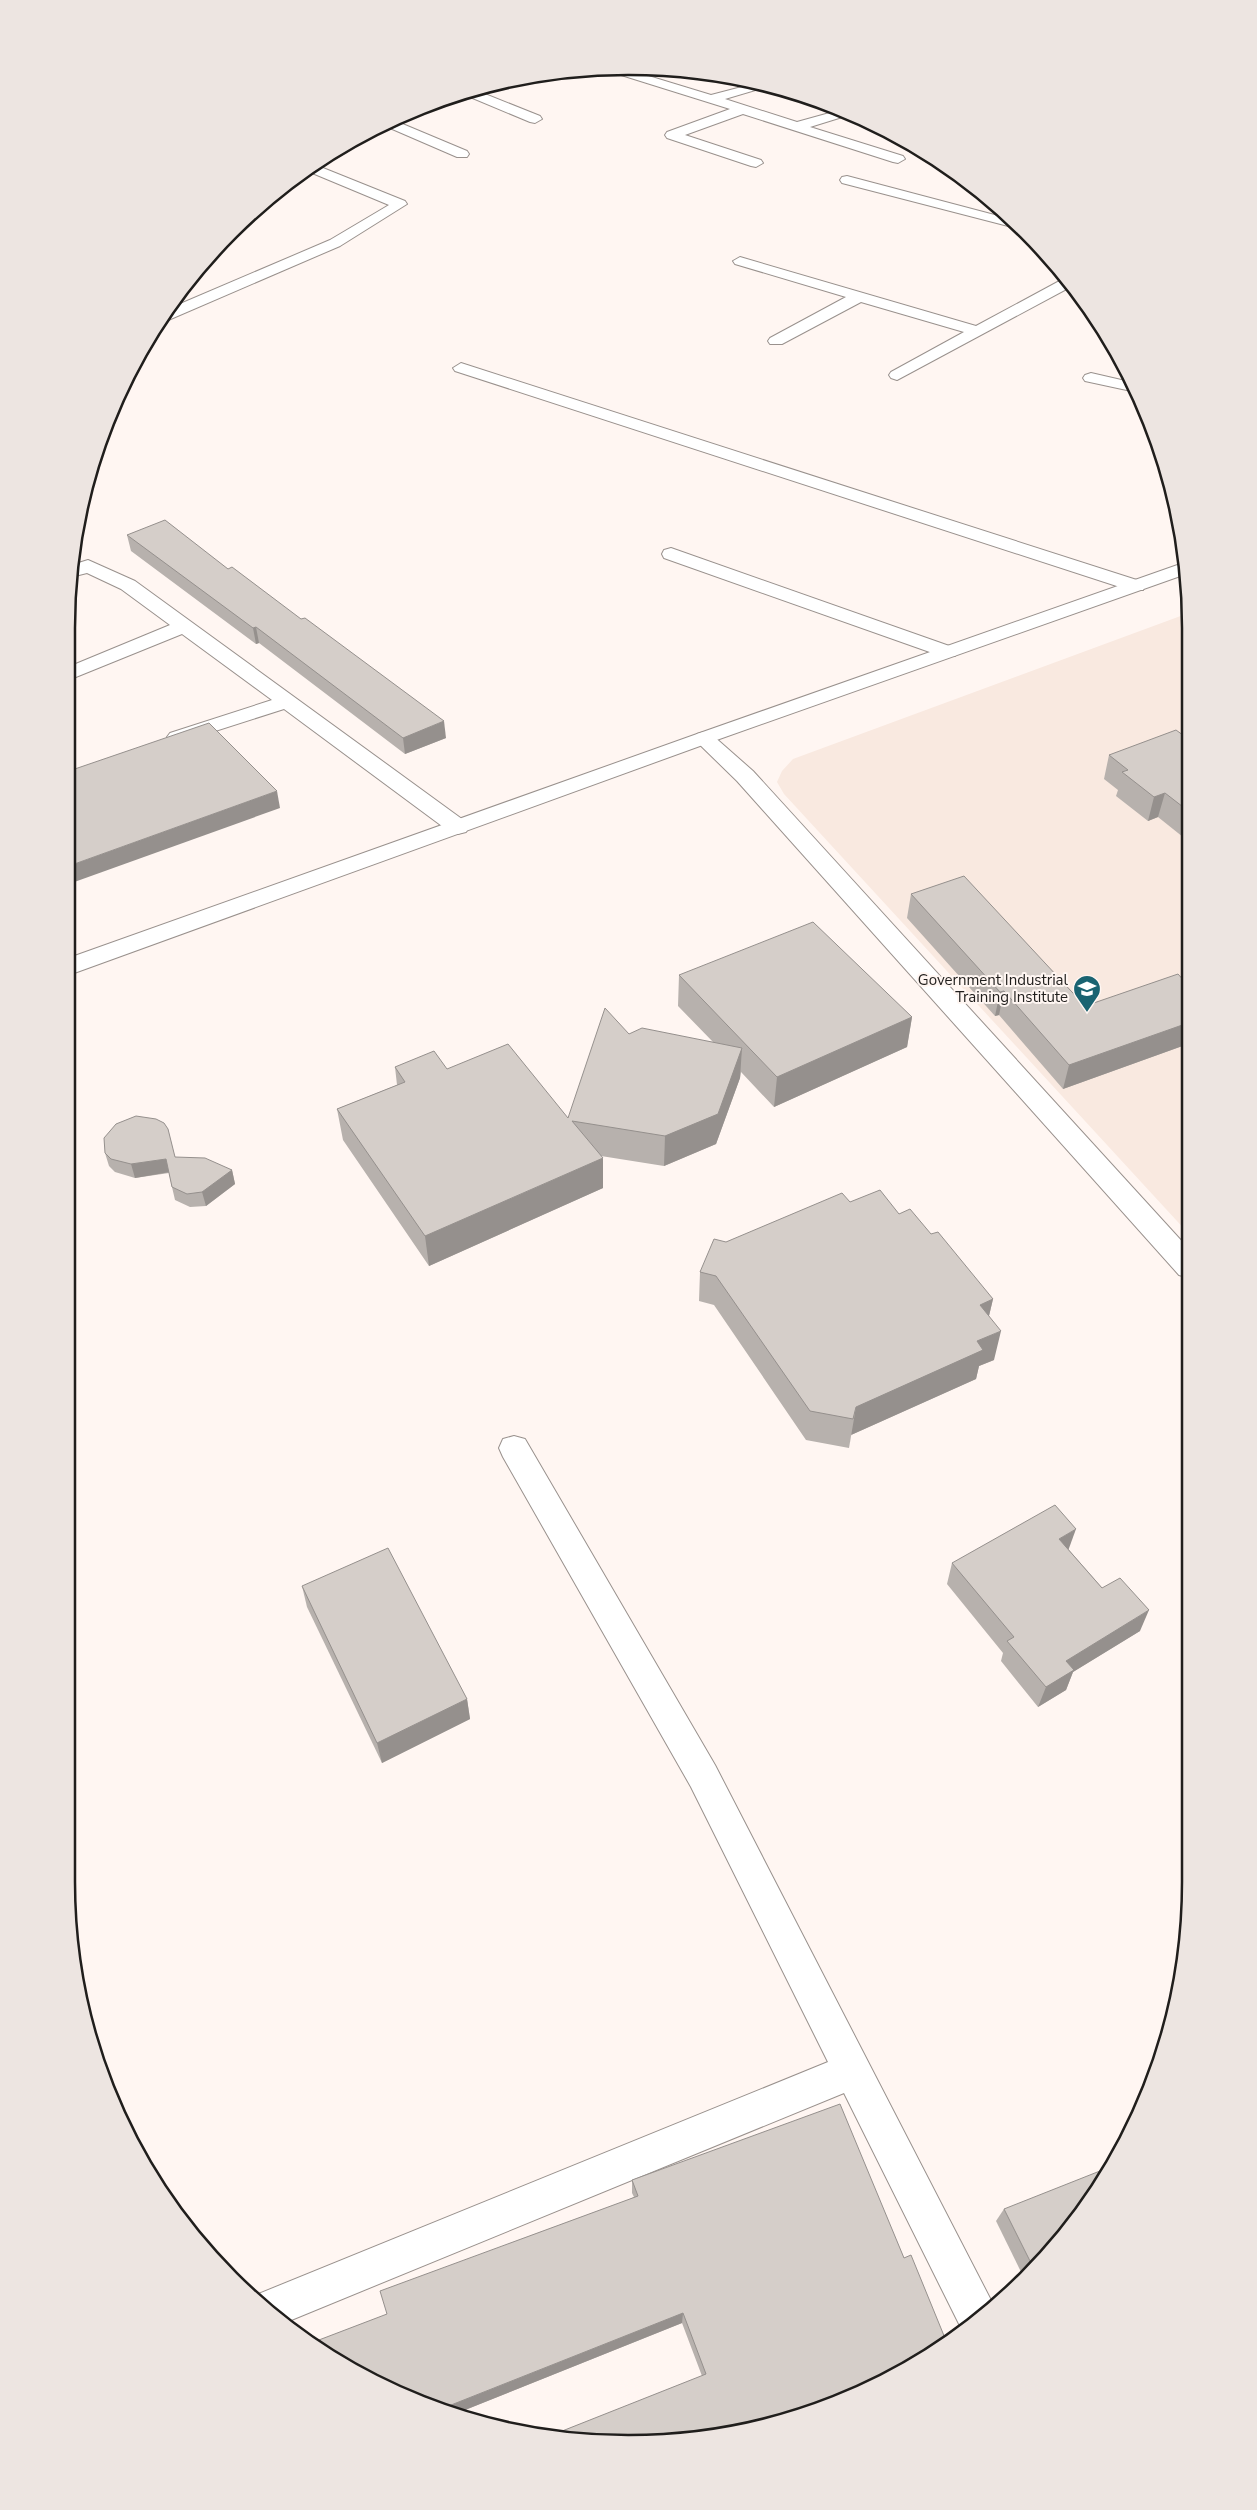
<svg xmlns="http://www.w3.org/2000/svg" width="1257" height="2510" font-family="'Nunito Sans',sans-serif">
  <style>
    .built { fill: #f9e9e0 }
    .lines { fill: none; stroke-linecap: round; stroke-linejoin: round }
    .minor-casing { stroke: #99918d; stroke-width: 2 }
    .major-casing { stroke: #99918d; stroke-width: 2 }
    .minor { fill: #fff; fill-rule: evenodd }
    .major { fill: #fff; fill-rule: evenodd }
    .wall { fill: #b7b1ad }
    .shaded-wall { fill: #95908d }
    .building { fill: #d5cec9; stroke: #95908d }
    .labels { text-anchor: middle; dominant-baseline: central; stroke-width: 4; stroke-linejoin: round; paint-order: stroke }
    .poi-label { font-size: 15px; fill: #201e1c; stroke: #fff6f2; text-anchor: end }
    .rim { fill: none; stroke: #201e1c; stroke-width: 2.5 }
  </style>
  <rect width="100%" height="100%" fill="#fff6f2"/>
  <polygon class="built" points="1186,614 1188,1233 784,794 777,782 782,771 793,759"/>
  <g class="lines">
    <defs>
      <g id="minor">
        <polygon points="619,67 711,95 757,83 769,86 725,99 797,122 844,109 852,114 810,127 903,156 905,159 898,163 893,162 743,114 685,135 761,160 763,163 756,167 751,166 667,138 665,135 667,132 730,109 602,69"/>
        <polygon points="475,90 540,116 542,119 535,123 530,122 463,94"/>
        <polygon points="393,120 467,151 469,154 467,157 457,157 383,125"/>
        <polygon points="313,164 405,201 407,204 340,246 166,321 158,322 166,310 330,240 389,205 305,170"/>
        <polygon points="847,176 1006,218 1016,228 842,183 840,180 842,177"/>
        <polygon points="740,257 976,326 1065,278 1074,285 897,380 891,378 889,375 891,372 964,332 861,302 782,344 770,344 768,341 770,338 846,297 735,264 733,261"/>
        <polygon points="461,363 1143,582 1145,586 1143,590 1129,590 455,371 453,368"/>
        <polygon points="1091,373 1130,382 1136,392 1085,381 1083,378 1085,375"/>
        <polygon points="671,548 955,648 958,652 955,656 941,656 664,558 662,554 664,550"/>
        <polygon points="88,560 135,581 466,822 469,827 466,832 458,834 450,832 284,709 184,741 177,743 170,741 167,737 170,733 272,700 182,634 66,681 66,668 170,625 121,589 87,573 71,577 72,565"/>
        <polygon points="704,732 711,734 753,771 1188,1248 1189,1278 1179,1275 737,781 697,742 694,738 697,734"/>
        <polygon points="514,1436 525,1439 715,1765 994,2306 963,2332 844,2093 284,2323 251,2297 828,2062 691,1787 503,1457 499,1448 503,1439"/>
      </g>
      <polygon id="major" points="1186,562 1186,574 711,742 66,976 66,959 697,734"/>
    </defs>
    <use href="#minor" class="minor-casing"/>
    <use href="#major" class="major-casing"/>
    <use href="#minor" class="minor"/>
    <use href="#major" class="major"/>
  </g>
  <g class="wall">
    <polygon points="127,535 446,738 405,754 259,643 256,644 131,551"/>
    <polygon points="1187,738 1187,835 1183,837 1158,817 1148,821 1116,796 1118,790 1104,779 1109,755"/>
    <polygon points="911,894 1085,1006 1187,984 1188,1044 1063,1089 999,1015 995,1016 907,918"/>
    <polygon points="679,975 912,1017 907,1047 774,1107 741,1072 740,1078 716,1144 664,1166 601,1156 603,1188 429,1266 343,1140 337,1109 397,1085 395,1067 447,1069 568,1118 629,1034 713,1042 678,1006"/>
    <polygon points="105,1153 176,1157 232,1170 235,1184 206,1206 190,1207 175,1200 172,1187 169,1173 135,1178 115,1172 109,1166"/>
    <polygon points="850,1202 899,1214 931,1234 993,1299 989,1316 994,1360 979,1366 976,1379 851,1435 849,1448 806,1440 714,1305 699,1301 700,1272 726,1242"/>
    <polygon points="1069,1550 1140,1631 1073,1672 1066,1690 1038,1707 1001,1661 1003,1653 947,1584 952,1563"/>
    <polygon points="302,1586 467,1699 470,1719 382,1763 307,1607"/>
    <polygon points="632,2180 904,2258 947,2343 702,2376 682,2323 455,2414 414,2401 387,2314 634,2197 632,2193"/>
    <polygon points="1096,2194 1026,2279 1025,2280 996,2221 1004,2209"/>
  </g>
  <g class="shaded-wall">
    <polygon points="256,627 259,643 256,644 253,628"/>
    <polygon points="444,721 446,738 405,754 403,738"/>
    <polygon points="277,791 280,808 66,885 66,867"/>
    <polygon points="1165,793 1158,817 1148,821 1154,797"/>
    <polygon points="1187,822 1187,835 1183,837"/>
    <polygon points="1004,991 999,1015 995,1016 1000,992"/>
    <polygon points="912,1017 907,1047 774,1107 777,1077"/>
    <polygon points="1188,1023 1188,1044 1063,1089 1069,1065"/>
    <polygon points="742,1048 740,1078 716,1144 664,1166 665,1136"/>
    <polygon points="603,1158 603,1188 429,1266 425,1236"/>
    <polygon points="166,1159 170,1172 135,1178 131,1164"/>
    <polygon points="232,1170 235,1184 206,1206 202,1192"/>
    <polygon points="993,1299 986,1328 980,1305"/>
    <polygon points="1001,1331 994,1360 979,1366 976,1379 851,1435 849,1448 856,1407 977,1341"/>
    <polygon points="1076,1529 1068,1551 1059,1539"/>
    <polygon points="1149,1610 1140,1631 1073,1672 1066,1690 1038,1707 1046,1687 1066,1661"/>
    <polygon points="467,1699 470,1719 382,1763 377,1743"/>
    <polygon points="683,2313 682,2323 455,2414 441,2409"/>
  </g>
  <g class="building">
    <polygon points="165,520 228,569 232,567 301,619 305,618 444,721 403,738 256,627 253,628 127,535"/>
    <polygon points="209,723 277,791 66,867 66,772"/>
    <polygon points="1176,730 1187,738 1187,810 1165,793 1154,797 1122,772 1128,770 1109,755"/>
    <polygon points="964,876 1085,1006 1178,974 1187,984 1188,1023 1069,1065 1004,991 1000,992 911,894"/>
    <polygon points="813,922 912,1017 777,1077 679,975"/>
    <polygon points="605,1008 629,1034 642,1028 742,1048 718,1114 665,1136 572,1121 603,1158 425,1236 337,1109 405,1082 395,1067 434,1051 447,1069 508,1044 568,1118"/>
    <polygon points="136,1116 156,1119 164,1123 168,1129 175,1157 205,1158 232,1170 202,1192 187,1194 172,1187 166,1159 131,1164 111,1159 105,1153 104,1138 116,1124"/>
    <polygon points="880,1190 899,1214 910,1209 931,1234 938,1232 993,1299 980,1305 1001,1331 977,1341 983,1350 856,1407 853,1419 810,1411 716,1276 700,1272 714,1239 726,1242 842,1193 850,1202"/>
    <polygon points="1055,1505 1076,1529 1059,1539 1102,1588 1120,1578 1149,1610 1066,1661 1074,1670 1046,1687 1007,1641 1014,1637 952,1563"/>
    <polygon points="388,1548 467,1699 377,1743 302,1586"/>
    <polygon points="840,2104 904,2258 911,2255 947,2343 877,2386 809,2414 702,2439 592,2443 547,2437 706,2374 683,2313 441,2409 414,2401 347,2368 311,2343 387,2314 380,2291 638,2196 632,2180"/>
    <polygon points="1110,2167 1096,2194 1034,2269 1004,2209"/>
  </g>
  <defs>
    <symbol id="school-pin" viewBox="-11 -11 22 30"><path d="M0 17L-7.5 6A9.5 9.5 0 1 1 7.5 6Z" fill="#1a6371" stroke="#fff6f2"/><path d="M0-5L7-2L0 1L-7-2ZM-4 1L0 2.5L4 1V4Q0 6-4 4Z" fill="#fff"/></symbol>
  </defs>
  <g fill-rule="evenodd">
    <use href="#school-pin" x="1071" y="973" width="32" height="43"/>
  </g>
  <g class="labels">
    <g class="poi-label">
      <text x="1068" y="980">Government Industrial<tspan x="1068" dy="17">Training Institute</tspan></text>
    </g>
  </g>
  <path d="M0 0H1257V2510H0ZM628 75H629A553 553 0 0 1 1182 628V1882A553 553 0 0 1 629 2435H628A553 553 0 0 1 75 1882V628A553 553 0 0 1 628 75Z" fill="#ede5e1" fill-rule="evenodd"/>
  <path class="rim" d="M628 75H629A553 553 0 0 1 1182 628V1882A553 553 0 0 1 629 2435H628A553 553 0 0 1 75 1882V628A553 553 0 0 1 628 75Z"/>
</svg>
